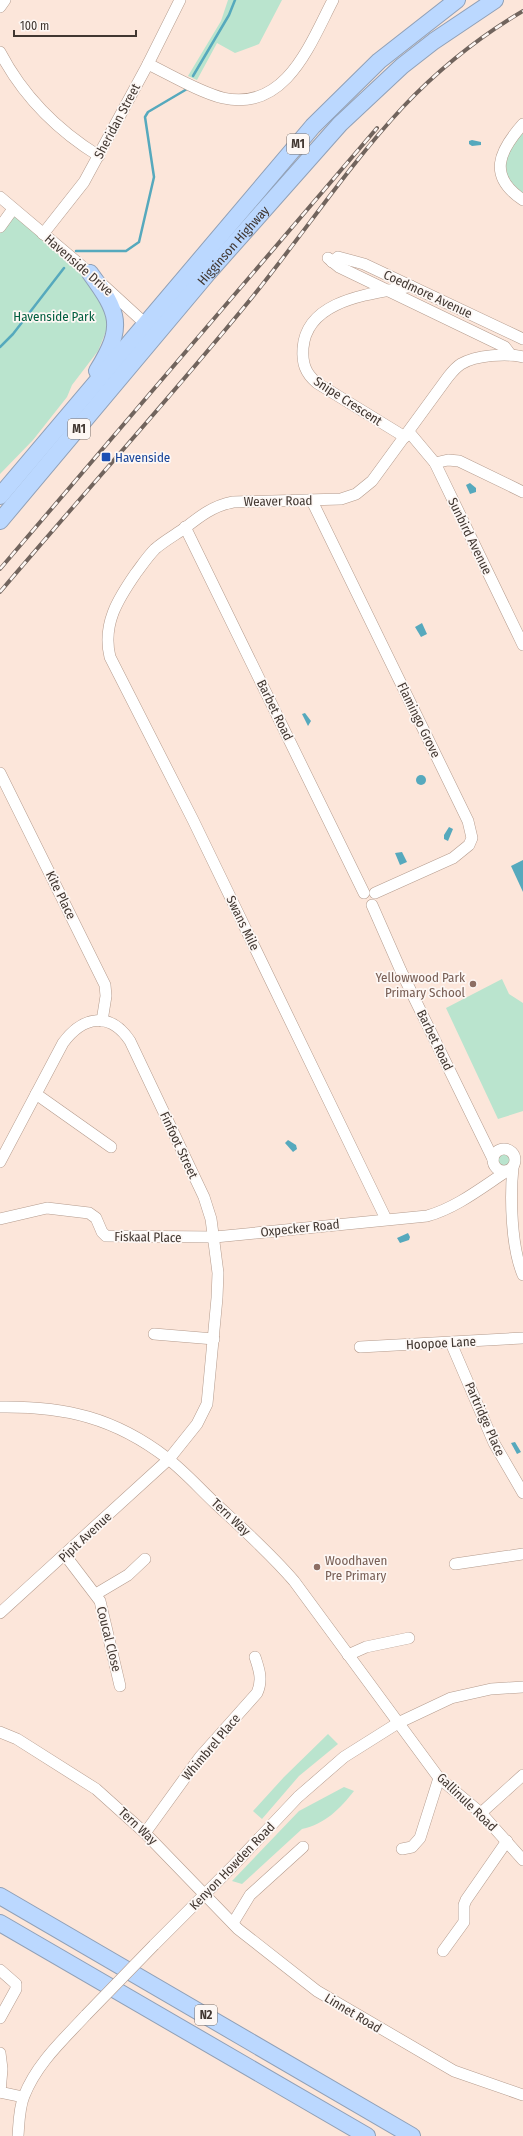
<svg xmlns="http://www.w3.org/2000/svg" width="523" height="2136" font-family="'Fira Sans Condensed',sans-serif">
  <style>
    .green { fill: #bae4ce }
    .water { fill: #56a9bd }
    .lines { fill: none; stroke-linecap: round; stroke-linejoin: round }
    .stream { stroke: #56a9bd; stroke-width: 2.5 }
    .minor-casing { stroke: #b49b8d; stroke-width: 12 }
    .highway-casing { stroke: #90a0b7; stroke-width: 18 }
    .minor { stroke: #fff; stroke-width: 11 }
    .highway { stroke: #bbd8ff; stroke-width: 16 }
    .rail-casing { stroke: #71645d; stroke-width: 4 }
    .rail { stroke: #fdf7f4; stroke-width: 2.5; stroke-dasharray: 8; stroke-linecap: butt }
    .minor-bridge-casing { stroke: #b49b8d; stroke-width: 12; stroke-linecap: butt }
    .minor-bridge { stroke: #fff; stroke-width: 11 }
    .transit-dot { fill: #1a4fb4; stroke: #fdf7f4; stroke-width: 1.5 }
    .education-dot { fill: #8d6e63; stroke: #fdf7f4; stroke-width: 1.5 }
    .labels { text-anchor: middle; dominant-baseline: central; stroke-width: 3.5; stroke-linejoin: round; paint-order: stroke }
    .shield { fill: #fdf7f4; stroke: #79716c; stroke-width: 1 }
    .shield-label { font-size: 12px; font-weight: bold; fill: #413731 }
    .street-label { font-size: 13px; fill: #413731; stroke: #fdf7f4 }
    .park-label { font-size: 13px; fill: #005e3f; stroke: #fdf7f4 }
    .transit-label { font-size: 13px; fill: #164399; stroke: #fdf7f4; text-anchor: start }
    .education-label { font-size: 13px; fill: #785e54; stroke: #fdf7f4; text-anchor: end }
  </style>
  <rect width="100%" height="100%" fill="#fce6da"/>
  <g class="green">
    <polygon points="228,0 282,0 259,44 235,53 217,43 197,80 188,76 221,21"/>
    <polygon points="523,129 523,197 507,180 505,151"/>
    <polygon points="13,209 89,272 113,314 98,351 72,385 67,397 33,440 0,474 0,227"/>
    <polygon points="502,979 509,994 523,1003 523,1111 498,1119 446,1008"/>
    <circle cx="504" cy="1159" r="8"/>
    <polygon points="328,1734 338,1744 299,1776 262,1819 253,1811 284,1777"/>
    <path d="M 344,1787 L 354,1791 C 340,1809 325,1824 302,1829 L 242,1884 L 232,1881 L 299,1811 Z"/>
  </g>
  <g class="water">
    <polygon points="472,140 481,142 481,145 472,146 469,144 469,141"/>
    <polygon points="470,483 476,488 476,492 470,494 466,485"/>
    <polygon points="422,623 427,634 421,637 415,627"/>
    <polygon points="305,713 311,721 308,726 302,714"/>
    <circle cx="421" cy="780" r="5"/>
    <polygon points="449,827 453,829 448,841 444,839 444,835"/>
    <polygon points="402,852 407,862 400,865 395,853"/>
    <polygon points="523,860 523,892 511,866"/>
    <polygon points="288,1140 296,1145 297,1149 293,1152 285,1143"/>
    <polygon points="408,1233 410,1237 409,1240 400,1243 397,1238"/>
    <polygon points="515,1442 521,1452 517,1454 511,1443"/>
  </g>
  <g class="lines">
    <g class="stream">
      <polyline points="193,76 229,15 235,0"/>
      <polyline points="76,251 126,251 139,242 154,177 145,117 148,112 187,89"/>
      <polyline points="0,347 13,334 64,268"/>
    </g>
    <defs>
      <g id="minor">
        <polyline points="0,7 5,0"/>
        <path d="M 0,52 C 23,96 57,130 99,156"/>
        <path d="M 148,64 C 171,75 199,92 223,98 C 286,112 310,44 333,0"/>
        <path d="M 523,124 C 499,151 487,176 523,200"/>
        <polyline points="0,197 90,273 150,328"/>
        <polyline points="0,227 13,209"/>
        <polyline points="43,234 84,182 148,64 180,0"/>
        <polyline points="328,258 339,267 505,347 511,355"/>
        <polyline points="332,262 338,257 364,264 523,339"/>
        <polyline points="409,432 435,463 523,645"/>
        <path d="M 405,437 L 317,383 C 305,373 302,363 303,348 C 307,298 374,294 411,286"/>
        <polyline points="435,463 448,460 459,461 523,492"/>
        <polyline points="312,501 468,821 472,838 469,845 453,858 375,893"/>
        <polyline points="185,527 364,893"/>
        <polyline points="0,773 105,985 106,996 102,1021"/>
        <polyline points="372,905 401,971 493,1159"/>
        <polyline points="36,1094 111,1147"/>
        <circle cx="504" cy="1160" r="11"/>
        <path d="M 0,1162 L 63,1043 C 83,1016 110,1011 130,1041 L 204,1197 L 211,1219 L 218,1273 L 217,1298 L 207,1404 L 197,1424 L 169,1459 L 0,1613"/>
        <path d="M 513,1167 C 510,1197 511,1247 523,1275"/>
        <path d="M 0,1219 L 47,1208 L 89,1213 L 96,1218 L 102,1232 L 106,1236 L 215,1237 L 427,1216 C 456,1208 481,1188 507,1171"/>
        <path d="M 386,1219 L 193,820 L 110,657 C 102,624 118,599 136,573 C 142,565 148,556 155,549 C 164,541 175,535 185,528 C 200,516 213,506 233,502 L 341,499 L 356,494 L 372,481 L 448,377 C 452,372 456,367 461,364 C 476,355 507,353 523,357"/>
        <polyline points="154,1334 214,1339"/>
        <polyline points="451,1343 494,1443 523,1493"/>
        <polyline points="360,1347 523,1338"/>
        <path d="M 0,1407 C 65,1406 115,1418 167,1458 C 185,1472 200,1489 216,1504 C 243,1529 270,1553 294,1581 L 439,1778 L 481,1813 L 523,1860"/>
        <polyline points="65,1555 100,1601 120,1686"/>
        <polyline points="455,1564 523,1554"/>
        <polyline points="96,1594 128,1575 145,1559"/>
        <polyline points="348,1655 366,1647 409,1638"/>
        <polyline points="0,1732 17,1739 96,1789 145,1833 238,1929 317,1991 454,2071 523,2095"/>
        <polyline points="481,1813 523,1775"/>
        <path d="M 145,1833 L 200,1757 L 257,1693 C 263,1680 259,1669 255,1657"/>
        <polyline points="402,1849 412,1847 420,1838 439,1778"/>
        <polyline points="233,1923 250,1895 303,1847"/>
        <polyline points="154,1945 231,1868 298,1797 344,1757 398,1723 451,1698 491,1689 523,1687"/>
        <polyline points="443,1951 464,1922 464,1905 466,1900 507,1841"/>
        <polyline points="0,1970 16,1984 16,1989 0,2018"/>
        <polyline points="0,2053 2,2069 0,2092"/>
        <polyline points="0,2092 23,2097"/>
        <path d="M 18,2136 C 19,2123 19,2108 24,2096 C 37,2063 63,2040 86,2015"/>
      </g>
      <g id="highway">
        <path d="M 90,273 C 119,313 125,326 97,371"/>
        <polyline points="0,496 313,126 379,61 457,0"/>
        <path id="s1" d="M 0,521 L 208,273 L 340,124 L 402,66 L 434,41 L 495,0"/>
        <polyline points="0,1896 412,2136"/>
        <polyline points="0,1923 367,2136"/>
      </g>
    </defs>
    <use href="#minor" class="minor-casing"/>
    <use href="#highway" class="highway-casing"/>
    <use href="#minor" class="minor"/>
    <use href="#highway" class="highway"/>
    <defs>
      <g id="rail">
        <polyline points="0,569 377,128"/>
        <path d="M 0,592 C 84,493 172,396 254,295 C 304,233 349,165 403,107 C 438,70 479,37 523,11"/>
      </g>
    </defs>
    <use href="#rail" class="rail-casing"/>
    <use href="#rail" class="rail"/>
    <defs>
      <polyline id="minor-bridge" points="86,2015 154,1945"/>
    </defs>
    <use href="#minor-bridge" class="minor-bridge-casing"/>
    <use href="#minor-bridge" class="minor-bridge"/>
  </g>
  <rect class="transit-dot" x="101" y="452" width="10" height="10" rx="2"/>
  <g class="education-dot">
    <circle cx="473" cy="984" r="4"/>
    <circle cx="317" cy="1567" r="4"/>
  </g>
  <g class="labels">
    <g class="shield">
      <rect x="287" y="134" width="22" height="20" rx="3"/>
      <rect x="68" y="419" width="22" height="20" rx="3"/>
      <rect x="195" y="2005" width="22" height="20" rx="3"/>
    </g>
    <g class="shield-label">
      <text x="298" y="144">M1</text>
      <text x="79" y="429">M1</text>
      <text x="206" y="2015">N2</text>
    </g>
    <g class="street-label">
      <text transform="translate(117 121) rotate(-62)">Sheridan Street</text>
      <text stroke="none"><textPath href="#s1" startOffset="361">Higginson Highway</textPath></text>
      <text transform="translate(79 265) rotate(41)">Havenside Drive</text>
      <text transform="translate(428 294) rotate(25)">Coedmore Avenue</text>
      <text transform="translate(348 401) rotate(33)">Snipe Crescent</text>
      <text transform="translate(278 501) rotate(-1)">Weaver Road</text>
      <text transform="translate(470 536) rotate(64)">Sunbird Avenue</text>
      <text transform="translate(275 710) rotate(64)">Barbet Road</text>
      <text transform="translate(419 720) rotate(64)">Flamingo Grove</text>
      <text transform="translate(61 895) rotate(64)">Kite Place</text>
      <text transform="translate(243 923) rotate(64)">Swans Mile</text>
      <text transform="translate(435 1040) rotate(64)">Barbet Road</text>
      <text transform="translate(179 1145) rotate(65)">Finfoot Street</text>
      <text transform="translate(300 1228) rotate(-6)">Oxpecker Road</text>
      <text transform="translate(148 1237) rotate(1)">Fiskaal Place</text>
      <text transform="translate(441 1343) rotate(-3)">Hoopoe Lane</text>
      <text transform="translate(485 1419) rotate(66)">Partridge Place</text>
      <text transform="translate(231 1517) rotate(43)">Tern Way</text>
      <text transform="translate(85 1537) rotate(-43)">Pipit Avenue</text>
      <text transform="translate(109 1639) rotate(76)">Coucal Close</text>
      <text transform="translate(211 1747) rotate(-50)">Whimbrel Place</text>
      <text transform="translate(467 1802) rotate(44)">Gallinule Road</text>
      <text transform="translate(138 1826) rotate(43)">Tern Way</text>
      <text transform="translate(232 1866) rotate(-46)">Kenyon Howden Road</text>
      <text transform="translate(353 2013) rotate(31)">Linnet Road</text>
    </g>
    <g class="park-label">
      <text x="54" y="316">Havenside Park</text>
    </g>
    <g class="transit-label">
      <text x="115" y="457">Havenside</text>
    </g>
    <g class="education-label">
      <text x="465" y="977">Yellowwood Park<tspan x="465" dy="15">Primary School</tspan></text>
      <text x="325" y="1560" text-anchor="start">Woodhaven<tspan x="325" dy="15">Pre Primary</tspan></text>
    </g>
  </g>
  <path d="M14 30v6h122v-6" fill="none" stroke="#413731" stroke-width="2"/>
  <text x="20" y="30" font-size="12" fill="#413731" stroke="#fdf7f4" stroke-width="3" paint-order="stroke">100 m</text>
</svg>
